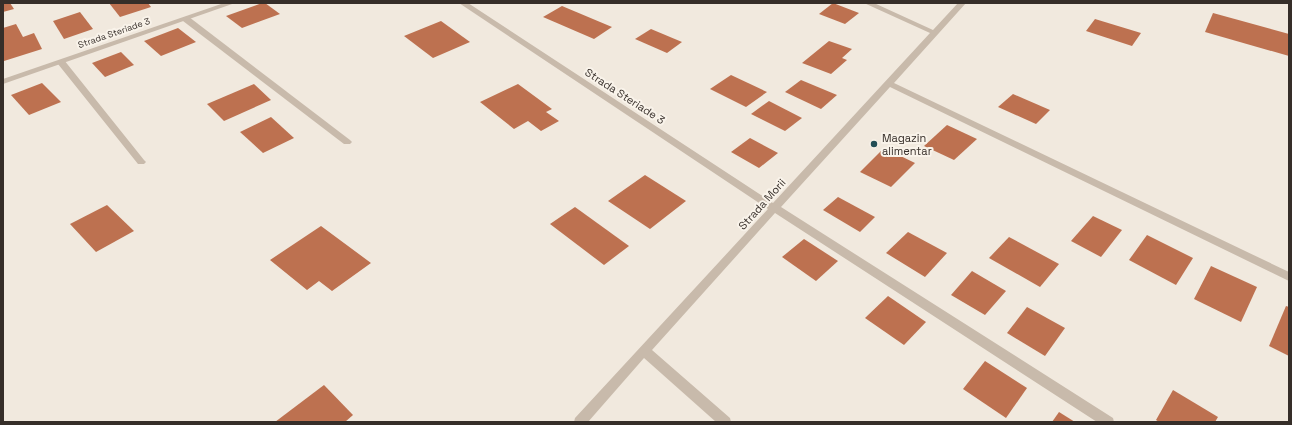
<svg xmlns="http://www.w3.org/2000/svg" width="1292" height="425" font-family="'Space Grotesk',sans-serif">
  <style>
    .building { fill: #bd7150 }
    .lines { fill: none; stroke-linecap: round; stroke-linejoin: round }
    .lane { fill: #c8baab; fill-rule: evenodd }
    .street { fill: #c8baab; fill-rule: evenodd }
    .poi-dot { fill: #224e55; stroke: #f9f3ea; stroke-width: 1.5 }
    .labels { text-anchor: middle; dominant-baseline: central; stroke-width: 4; stroke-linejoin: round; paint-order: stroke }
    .far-street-label { font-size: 9px; fill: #362e29; stroke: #f9f3ea }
    .street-label { font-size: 11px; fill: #362e29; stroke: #f9f3ea }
    .poi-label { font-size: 11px; fill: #362e29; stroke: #f9f3ea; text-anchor: start }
  </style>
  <rect width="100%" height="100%" fill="#f1e9de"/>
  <g class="building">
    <polygon points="3,3 10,3 14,9 3,12"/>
    <polygon points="109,3 148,3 151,7 120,17"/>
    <polygon points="262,3 265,3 280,14 242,28 226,16"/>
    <polygon points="833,3 859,13 845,24 819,14"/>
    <polygon points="562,6 612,27 594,39 543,17"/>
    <polygon points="80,12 93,29 64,39 53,21"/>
    <polygon points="1213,13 1289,34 1289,56 1205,32"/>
    <polygon points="1095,19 1141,33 1132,46 1086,31"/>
    <polygon points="441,21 470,42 433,58 404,36"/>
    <polygon points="16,24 23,37 34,33 42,49 4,61 3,28"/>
    <polygon points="178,28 196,42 161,56 144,41"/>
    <polygon points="651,29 682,42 667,53 635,39"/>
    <polygon points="829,41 852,49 842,58 847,60 831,74 802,63"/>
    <polygon points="121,52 134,65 105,77 92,63"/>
    <polygon points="731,75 767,92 746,107 710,89"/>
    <polygon points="801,80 837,95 821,109 785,92"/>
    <polygon points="42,83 61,102 29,115 11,95"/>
    <polygon points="254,84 271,100 224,121 207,104"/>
    <polygon points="518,84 552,109 546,112 559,121 541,131 528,121 514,129 480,102"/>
    <polygon points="1013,94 1050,110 1036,124 998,107"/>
    <polygon points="769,101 802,118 785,131 751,114"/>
    <polygon points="271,117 294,138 263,153 240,132"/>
    <polygon points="947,125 977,139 954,160 924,146"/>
    <polygon points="750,138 778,153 759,168 731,152"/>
    <polygon points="884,148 915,163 891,187 860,172"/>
    <polygon points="645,175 686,201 650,229 608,201"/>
    <polygon points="838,197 875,217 860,232 823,210"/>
    <polygon points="107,205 134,231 96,252 70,224"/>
    <polygon points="575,207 629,246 604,265 550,224"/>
    <polygon points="1093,216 1122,230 1101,257 1071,241"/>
    <polygon points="321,226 371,263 332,291 319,281 307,290 270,260"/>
    <polygon points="908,232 947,253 925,277 886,253"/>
    <polygon points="1147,235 1193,258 1176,285 1129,260"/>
    <polygon points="1009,237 1059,264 1040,287 989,258"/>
    <polygon points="804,239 838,261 816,281 782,257"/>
    <polygon points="1211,266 1257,287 1241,322 1194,299"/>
    <polygon points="972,271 1006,291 985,315 951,295"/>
    <polygon points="888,296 926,322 904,345 865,318"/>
    <polygon points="1286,306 1289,307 1289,356 1269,346"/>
    <polygon points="1027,307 1065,328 1045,356 1007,333"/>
    <polygon points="985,361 1027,388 1006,418 963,389"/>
    <polygon points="324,385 353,415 345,422 275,422"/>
    <polygon points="1173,390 1218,417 1215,422 1159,422 1156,420"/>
    <polygon points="1059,412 1075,422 1052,422"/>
  </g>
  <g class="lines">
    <g class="lane">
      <polygon points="183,17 189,17 350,140 352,142 350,144 344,144 183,21"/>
      <polygon points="58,60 64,60 144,160 146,162 144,164 138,164 58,64"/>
    </g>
    <g class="street">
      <polygon points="224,3 235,3 3,84 3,79"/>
      <polygon points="459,3 468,3 773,203 930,33 864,3 874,3 933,30 958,3 966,3 894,83 1289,272 1289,281 890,87 781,207 1113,418 1114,422 1097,422 775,213 652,350 730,418 731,422 716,422 644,358 588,422 574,422 575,418 768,209"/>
    </g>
  </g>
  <circle class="poi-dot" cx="874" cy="144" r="4"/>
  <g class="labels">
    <g class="far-street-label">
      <text transform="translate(114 33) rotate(-19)">Strada Steriade 3</text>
    </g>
    <g class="street-label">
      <text transform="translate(625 96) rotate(33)">Strada Steriade 3</text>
      <text transform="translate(762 204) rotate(-48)">Strada Morii</text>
    </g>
    <g class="poi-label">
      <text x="882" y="138">Magazin<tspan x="882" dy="13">alimentar</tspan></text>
    </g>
  </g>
  <rect width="1292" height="425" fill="none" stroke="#362e29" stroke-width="8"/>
</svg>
